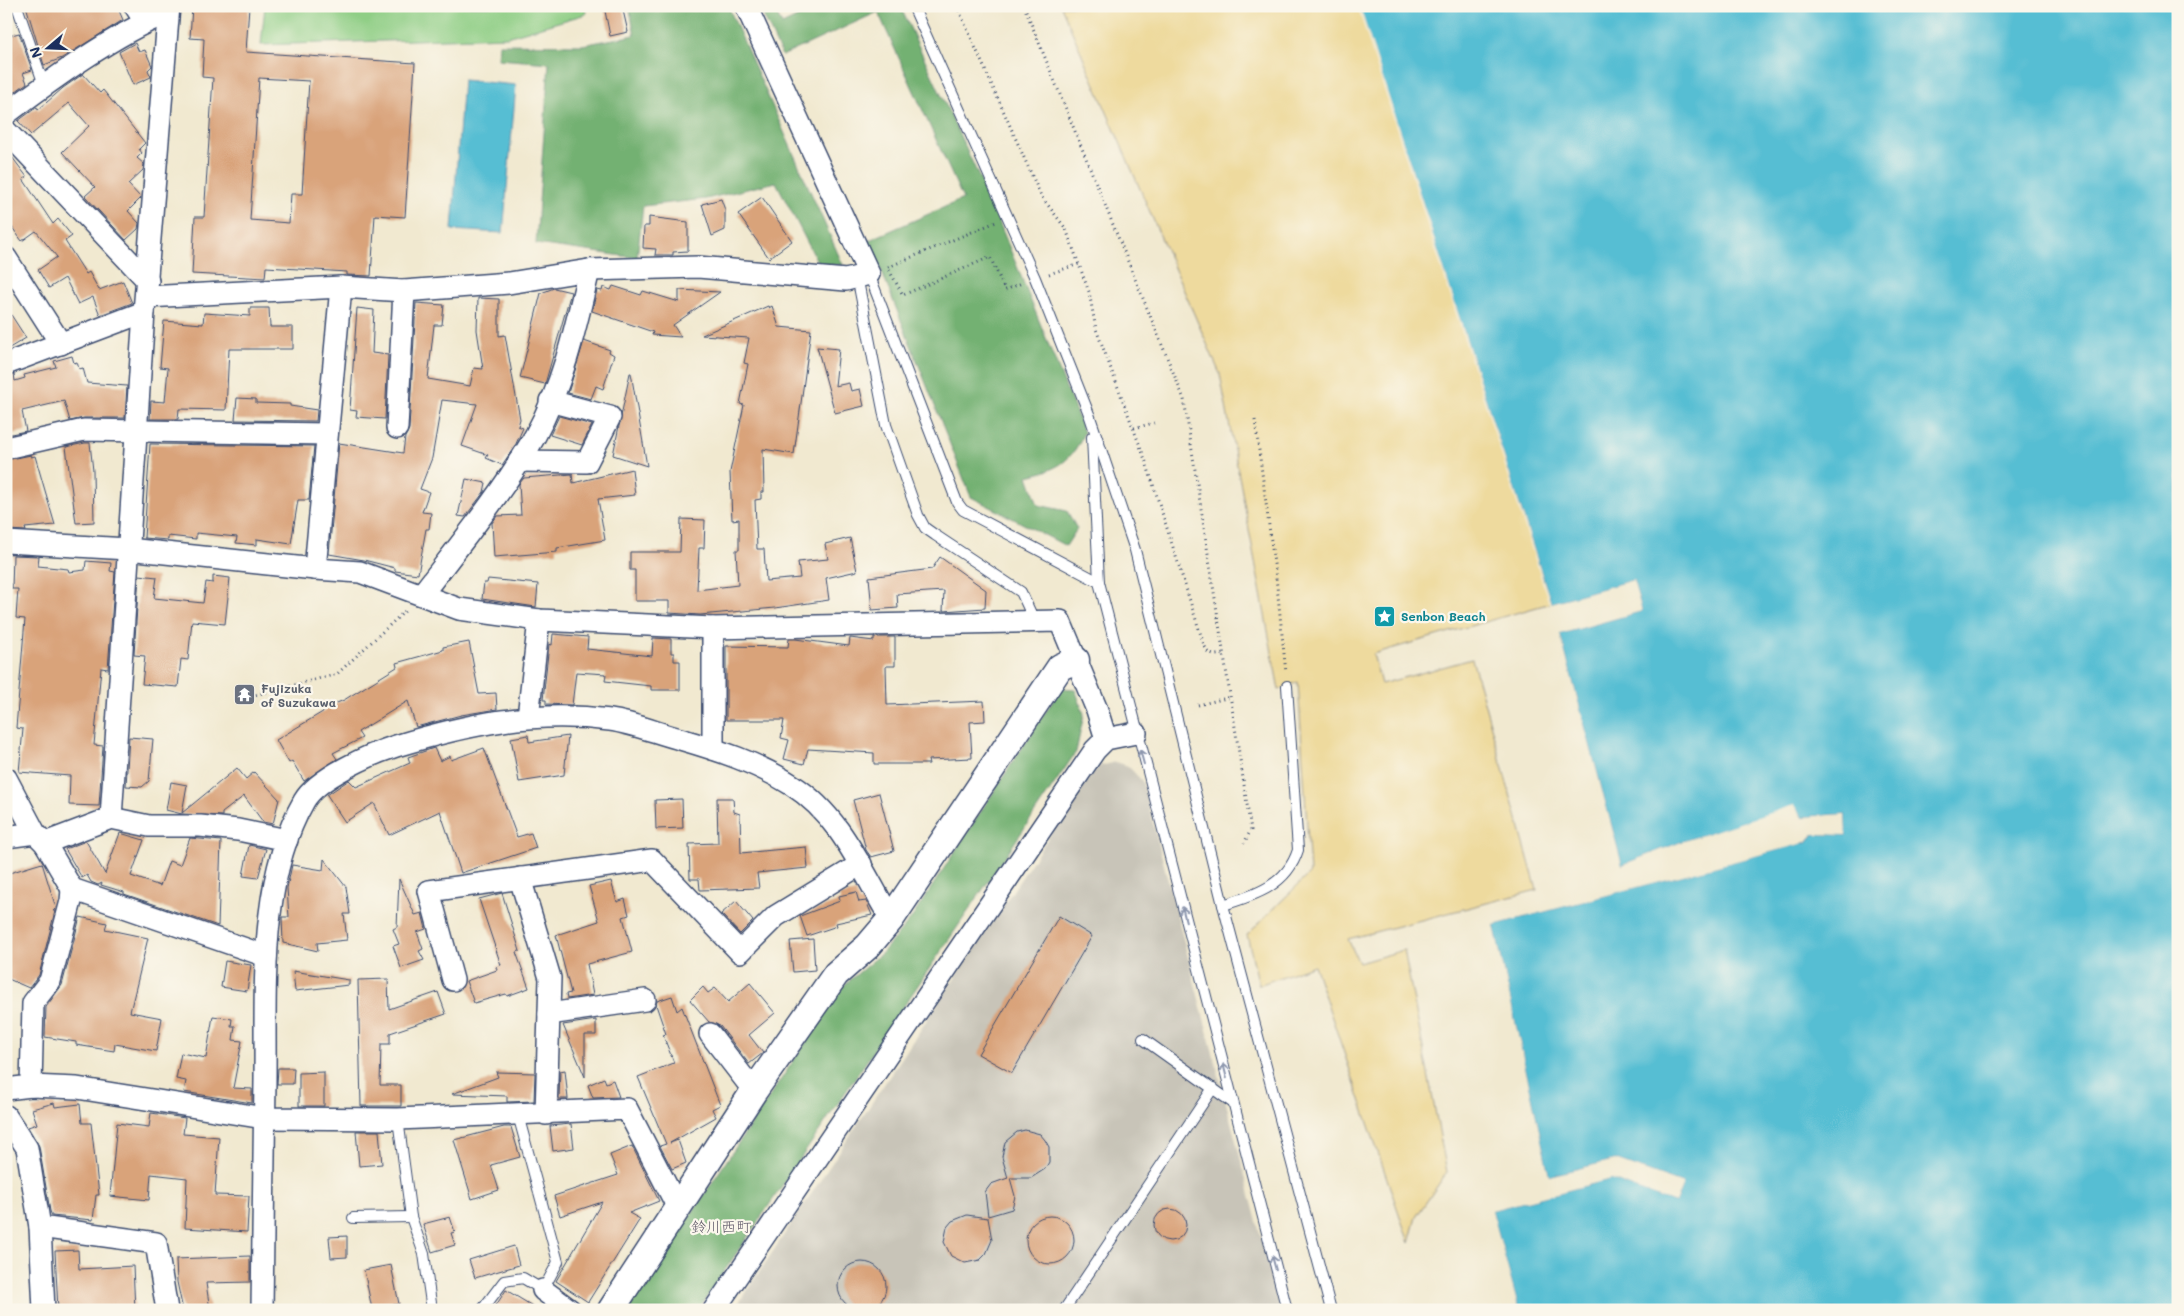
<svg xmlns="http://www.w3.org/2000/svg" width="2184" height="1316" font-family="Mali,'Klee One',sans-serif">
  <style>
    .industrial { fill: #c8c4b8 }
    .green { fill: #8fce85; stroke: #557e72 }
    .forest { fill: #73b172; stroke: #477068 }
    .sand { fill: #eeda9e; stroke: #84847e }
    .water { fill: #56bed3; stroke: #387698 }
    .pier { fill: #f1e9d0 }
    .building { fill: #d9a37a; fill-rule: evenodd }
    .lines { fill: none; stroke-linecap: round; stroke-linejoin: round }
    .service-casing { stroke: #3b4b6f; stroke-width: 12 }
    .minor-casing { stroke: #3b4b6f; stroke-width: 24 }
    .tertiary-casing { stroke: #3b4b6f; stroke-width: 29 }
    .path { stroke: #3b4b6f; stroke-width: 3; stroke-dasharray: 1 4; stroke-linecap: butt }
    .service { stroke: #fff; stroke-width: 10 }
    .minor { stroke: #fff; stroke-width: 21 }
    .tertiary { stroke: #fff; stroke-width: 26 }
    .oneway { stroke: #8d97ae }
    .labels { text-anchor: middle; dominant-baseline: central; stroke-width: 4.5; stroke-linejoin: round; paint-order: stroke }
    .culture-label { font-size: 12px; font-weight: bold; fill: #0d838f; stroke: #fbf7ec; text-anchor: start }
    .worship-label { font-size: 12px; font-weight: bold; fill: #5b616d; stroke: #fbf7ec; text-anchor: start }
    .quarter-label { font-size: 15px; fill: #5e5868; stroke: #fbf7ec }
  </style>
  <rect width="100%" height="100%" fill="#fbf7ec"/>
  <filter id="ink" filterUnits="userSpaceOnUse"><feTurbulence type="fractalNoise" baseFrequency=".02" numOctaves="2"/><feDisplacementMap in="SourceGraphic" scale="10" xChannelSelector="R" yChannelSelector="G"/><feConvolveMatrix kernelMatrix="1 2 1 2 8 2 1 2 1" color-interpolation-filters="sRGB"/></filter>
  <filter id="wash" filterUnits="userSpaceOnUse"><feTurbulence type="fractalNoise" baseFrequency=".0096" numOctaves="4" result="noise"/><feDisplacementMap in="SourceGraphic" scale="20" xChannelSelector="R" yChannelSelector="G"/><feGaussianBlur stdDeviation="1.12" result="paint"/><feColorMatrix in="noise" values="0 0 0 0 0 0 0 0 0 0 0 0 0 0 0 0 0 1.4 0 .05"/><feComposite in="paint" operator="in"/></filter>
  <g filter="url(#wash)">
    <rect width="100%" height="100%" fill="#f1e9d0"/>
    <polygon class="industrial" points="1116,762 1128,766 1142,781 1280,1310 734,1310 1088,778 1100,766"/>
    <polygon class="green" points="265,6 585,6 586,14 507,37 261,45"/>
    <g class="forest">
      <polygon points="629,6 728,6 843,265 819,265 776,182 706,199 643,206 637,258 536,244 549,63 498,59 499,44 582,45 635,35"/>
      <path d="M 759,6 L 773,6 L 782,25 L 822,6 L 900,6 L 993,207 L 1084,432 C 1072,462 1058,469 1028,476 L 1038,505 L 1067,511 L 1077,529 L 1066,546 L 971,497 L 881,270 L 867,241 L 963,199 L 878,12 L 782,56 Z"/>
      <polygon points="1061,688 1075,689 1084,714 1076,752 698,1310 627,1310 844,985 882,953 911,919"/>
    </g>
    <polygon class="sand" points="1061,6 1359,6 1551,603 1373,654 1381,684 1472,659 1537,890 1348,939 1359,963 1404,950 1447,1172 1416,1217 1409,1243 1314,965 1259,985 1247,935 1310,873 1298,682 1279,690 1220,374"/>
    <g class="water">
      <polygon points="1359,6 2178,6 2178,1310 1519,1310 1492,1210 1611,1179 1675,1203 1683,1184 1615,1160 1549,1176 1494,925 1807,842 1814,834 1846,835 1845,814 1802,817 1794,806 1684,841 1622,865 1560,634 1642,611 1633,580 1551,603"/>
      <polygon points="463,80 516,85 503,233 452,230"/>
    </g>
    <polygon class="pier" points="1357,6 1361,10 1551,603 1633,580 1642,611 1560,634 1622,865 1684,841 1794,805 1802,817 1845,814 1846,835 1814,834 1801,844 1494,925 1549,1176 1615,1160 1683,1184 1675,1203 1611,1179 1492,1210 1519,1310 1517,1310 1490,1208 1611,1176 1674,1200 1680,1185 1615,1163 1547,1178 1492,923 1806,840 1813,831 1843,833 1843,817 1801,820 1793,808 1685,843 1623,868 1620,867 1557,634 1639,609 1632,583 1552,605 1549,604"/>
    <g id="blocks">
      <g class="building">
        <polygon points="26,6 117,6 123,20 62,58 44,65"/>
        <path d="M 192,6 L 249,6 L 246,52 L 415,63 L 405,217 L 375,215 L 371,276 L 347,275 L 347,272 L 266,267 L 265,278 L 192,274 L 195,217 L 204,217 L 213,78 L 202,77 L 204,39 L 190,38 ZM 259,78 L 309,81 L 302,194 L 291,194 L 289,223 L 250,220 Z"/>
        <polygon points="604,6 622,6 628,32 610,36"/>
        <polygon points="19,33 32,70 23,73 27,83 8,97 6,91 6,34 8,36"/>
        <polygon points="135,43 139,52 145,50 152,66 148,70 151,77 133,85 119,52"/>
        <polygon points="83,74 100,93 103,90 145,143 139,149 142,153 137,158 144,164 143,170 128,184 141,198 128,211 139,223 138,229 126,240 85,196 95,187 62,152 89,126 69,103 31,135 18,121 37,107 38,110 63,88"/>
        <polygon points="6,149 27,177 23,179 53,224 58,219 72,236 65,241 86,274 89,272 99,290 123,281 132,303 100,315 93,297 78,304 65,278 49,288 38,270 57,257 36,231 22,241 6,219"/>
        <polygon points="762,197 792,241 769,258 738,214"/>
        <polygon points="721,199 725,210 725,230 712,236 702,204"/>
        <polygon points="649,217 688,222 688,251 673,252 673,255 655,255 656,249 643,248 644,226 649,226"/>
        <polygon points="613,286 641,295 643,291 679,302 679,290 720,292 673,325 681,337 652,335 653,332 592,311 597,290 602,291 603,287 611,290"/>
        <polygon points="554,288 571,292 545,384 520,378 541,293"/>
        <polygon points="478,298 499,299 499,336 505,335 520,419 518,426 523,428 515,446 502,465 486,458 488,455 462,446 477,404 442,400 432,458 420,489 429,492 422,512 431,513 429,529 426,529 418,574 395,571 395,568 364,560 329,554 339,443 403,453 405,437 409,429 416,303 444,305 442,325 434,325 428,379 470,386 474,368 483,369 477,330"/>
        <polygon points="768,306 769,308 772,306 779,327 811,330 794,454 763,449 764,492 761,492 761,499 755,500 757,549 764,549 766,581 800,578 798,562 828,559 825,544 850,538 857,571 826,578 829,600 775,608 700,615 669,613 669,601 635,601 635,570 630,570 630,552 680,552 681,519 705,520 704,548 699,548 697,590 738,585 736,550 739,550 739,519 732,520 730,472 744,405 740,404 748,364 744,363 749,338 702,335"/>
        <polygon points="6,307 26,338 6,350"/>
        <polygon points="250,308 269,308 270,327 293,327 293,349 229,349 226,410 179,409 178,419 150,419 151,401 165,402 168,368 160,367 164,321 203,324 204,313 250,316"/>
        <polygon points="357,308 374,310 372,353 388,355 385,419 356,417 357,411 350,410"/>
        <polygon points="584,341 610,350 609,352 614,355 603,389 596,386 591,399 568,393"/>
        <polygon points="817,347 839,349 835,386 849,383 851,391 860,389 864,406 835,413"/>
        <polygon points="72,356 74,363 77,362 79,369 83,368 87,383 127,386 125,418 84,418 70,421 64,401 22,411 26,431 6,435 6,376 14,374 15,381 25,378 24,375 56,367 54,361"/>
        <polygon points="630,373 631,373 647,466 613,455"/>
        <polygon points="237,398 256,399 256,403 290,404 290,406 317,410 316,421 235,420"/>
        <polygon points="559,416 592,425 582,445 550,435"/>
        <polygon points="85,443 90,443 93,471 94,522 76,523 66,447"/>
        <polygon points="150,444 314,446 309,500 298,500 291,544 257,539 257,545 236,543 237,537 196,533 196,539 168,536 168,540 144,538"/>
        <polygon points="31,455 31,457 35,456 55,525 25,528 26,531 8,530 6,460"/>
        <polygon points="632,469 635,495 598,499 605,540 557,548 557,552 494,557 492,523 497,516 521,515 519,484 524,478 572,474 573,483"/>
        <polygon points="466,479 486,483 484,492 465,517 458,516"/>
        <polygon points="13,555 39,556 38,566 68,569 69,572 85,570 86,561 111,563 110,571 115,572 108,669 101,668 94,745 103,746 99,806 69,805 70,776 19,772 23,729 16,728 25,619 16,618 18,589 12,589"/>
        <polygon points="940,557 986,590 985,608 943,611 944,591 897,594 898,608 872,610 869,577 932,569"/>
        <polygon points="139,575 157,577 154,598 203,603 206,582 213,583 213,576 230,578 225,624 192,621 188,660 181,659 178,687 142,684 145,656 134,655"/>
        <polygon points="488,579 538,584 536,607 482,599 484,583 487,583"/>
        <polygon points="553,634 588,637 587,649 652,656 653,638 671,639 671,653 674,653 674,661 680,661 680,690 651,690 651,686 605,681 606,674 576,672 572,705 546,704 546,700 543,700 549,644 552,645"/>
        <polygon points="874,637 895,637 895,666 886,666 887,705 984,701 985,721 970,722 972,758 928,760 929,764 874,764 874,753 808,749 804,764 784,759 789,740 781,738 784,720 726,720 726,646 788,647 789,639 795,639 849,646 850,638 874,641"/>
        <polygon points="469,642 479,694 496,693 497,709 461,715 416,727 408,701 358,732 362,738 333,753 337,759 304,781 292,761 289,763 276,740 326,710 325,708 344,700 397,667 396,663 443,650 443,647"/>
        <polygon points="528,735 529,742 568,736 564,775 519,782 511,738"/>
        <polygon points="129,737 153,739 149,781 142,787 126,786"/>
        <polygon points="434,748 440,761 450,756 451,760 484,748 517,837 531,833 536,848 461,873 440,811 389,835 374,803 345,822 327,795 349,780 356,787 410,763 408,757"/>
        <polygon points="237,768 246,779 254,772 279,799 273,824 263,822 244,796 222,813 222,816 182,814 166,810 171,782 187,785 182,813"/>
        <polygon points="879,793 894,851 871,857 866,850 853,800"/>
        <polygon points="717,798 733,798 734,812 740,814 741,853 806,847 808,868 757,873 759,888 700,890 699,879 690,879 689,844 718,843"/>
        <polygon points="682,799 683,828 656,829 655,800"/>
        <polygon points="120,833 144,840 131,876 160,886 169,861 180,865 190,838 221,841 218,926 124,894 124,892 101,885 102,883 98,885 91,882 87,875 82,878 65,849 86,841 105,874"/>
        <polygon points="249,845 266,849 258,878 243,876"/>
        <polygon points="324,859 346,887 350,914 344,914 347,940 317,943 318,951 283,943 282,917 289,917 287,888 292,865 323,870"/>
        <polygon points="42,863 56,908 53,911 55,911 39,975 29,988 6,978 6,874"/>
        <polygon points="399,879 415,915 422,913 426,929 417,932 423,949 419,951 424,960 401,968 393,946 399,944 393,929 397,927"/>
        <polygon points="611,881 617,902 625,899 629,915 623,917 632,952 587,964 593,995 567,999 566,994 571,993 556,935 599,921 589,886"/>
        <polygon points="856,892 859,902 866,901 872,915 836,923 837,926 807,936 800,916 840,901 839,896"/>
        <polygon points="502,893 520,951 516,952 529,988 507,996 506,994 474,1003 466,981 497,970 496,967 501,965 479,899"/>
        <polygon points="736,901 753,921 740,934 721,914"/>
        <polygon points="1059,916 1092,936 1012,1073 978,1054"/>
        <polygon points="80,917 107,923 105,929 148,938 130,1012 162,1018 156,1051 115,1044 114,1051 76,1045 76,1042 45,1037 46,1007 62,985"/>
        <polygon points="813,939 815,970 793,972 790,941"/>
        <polygon points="225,961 251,965 247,991 221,987"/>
        <polygon points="293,971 349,980 349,985 295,991"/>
        <polygon points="388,979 389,1009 438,992 446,1014 390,1033 390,1044 381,1044 380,1085 401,1085 401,1106 361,1106 358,980"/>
        <polygon points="750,983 775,1013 749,1035 763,1053 749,1064 720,1026 709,1022 690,1000 703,987 708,993 715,988 728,1002"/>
        <polygon points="672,996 677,1011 682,1007 720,1105 712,1109 716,1117 670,1143 678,1140 686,1163 672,1169 660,1146 666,1144 638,1077 674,1063 663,1035 666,1034 656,1005 657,1001"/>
        <polygon points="213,1016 232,1019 231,1026 235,1026 233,1040 242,1041 233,1088 252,1089 252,1103 184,1092 186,1081 176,1079 181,1053 206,1058"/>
        <polygon points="596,1020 596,1035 585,1035 585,1077 563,1025"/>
        <polygon points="278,1068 294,1068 293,1084 277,1084"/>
        <polygon points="565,1070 568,1099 559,1099 560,1071"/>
        <polygon points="324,1072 324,1106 299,1106 299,1073"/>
        <polygon points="496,1072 535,1073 534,1101 507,1102 507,1096 452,1094 498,1077"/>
        <polygon points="604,1078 606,1083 613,1080 619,1097 593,1098 588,1085"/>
        <polygon points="54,1103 55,1107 80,1104 82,1123 91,1123 99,1195 96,1195 93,1220 52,1216 50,1211 39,1146 28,1127 37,1124 32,1109"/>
        <polygon points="151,1113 185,1118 183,1134 219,1137 215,1195 249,1196 247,1232 185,1228 187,1178 151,1174 149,1200 110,1196 117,1123 149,1127"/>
        <polygon points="571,1124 574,1148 553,1151 550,1126"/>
        <polygon points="504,1127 511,1127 520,1157 491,1165 499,1190 472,1199 454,1140"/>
        <polygon points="1025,1130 1040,1134 1045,1140 1049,1147 1049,1162 1045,1169 1031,1178 1010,1178 1015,1196 1012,1209 988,1216 985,1192 991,1184 1008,1178 1002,1157 1005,1142 1017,1132"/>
        <polygon points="356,1131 379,1131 382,1164 359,1166"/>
        <polygon points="632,1146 659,1201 629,1213 640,1219 588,1302 556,1281 602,1202 560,1216 554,1196 618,1175 610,1155"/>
        <circle cx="1170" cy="1225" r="16"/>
        <polygon points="967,1215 988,1218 992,1240 986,1254 980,1260 965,1263 951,1256 944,1242 947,1227 952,1221"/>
        <circle cx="1050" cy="1240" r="24"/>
        <polygon points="450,1217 455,1232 451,1233 455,1245 432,1252 423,1224"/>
        <polygon points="347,1236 347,1257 331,1258 329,1237"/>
        <polygon points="514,1246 519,1265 475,1278 469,1260"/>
        <polygon points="78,1250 79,1269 133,1266 135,1310 58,1310 55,1251"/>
        <polygon points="250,1256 250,1282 206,1283 210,1310 183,1310 177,1282 176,1259"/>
        <circle cx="862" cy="1286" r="24"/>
        <polygon points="391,1265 399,1304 372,1309 364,1270"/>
        <polygon points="506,1290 539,1310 493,1310"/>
      </g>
    </g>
  </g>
  <g filter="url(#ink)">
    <use href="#blocks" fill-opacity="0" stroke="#3b4b6f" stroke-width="1"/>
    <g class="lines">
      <defs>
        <g id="service">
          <polyline points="17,6 44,85"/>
          <polyline points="913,6 1035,278 1089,414 1135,550 1223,905 1331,1310"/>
          <polyline points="869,274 957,502 963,510 1099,582 1287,1310"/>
          <polyline points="857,276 886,425 918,515 925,528 935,535 1021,592 1035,622"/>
          <polyline points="1092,437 1099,582"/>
          <path d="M 1223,905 C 1256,895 1287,885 1298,850 L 1287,686"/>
          <polyline points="1143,1039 1233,1103"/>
          <polyline points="398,1119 411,1217 424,1254 432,1310"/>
          <polyline points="353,1218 411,1217"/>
          <polyline points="482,1310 504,1281 523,1278 543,1290 558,1262 518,1115"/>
          <polyline points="1064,1310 1213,1088"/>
        </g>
        <g id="minor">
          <polyline points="135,6 145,22"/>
          <path d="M 6,114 C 53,79 114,34 167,13"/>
          <polyline points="6,131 148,281"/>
          <polyline points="6,258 61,344"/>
          <polyline points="146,297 341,287 404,291 509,283 589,270 698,267 846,280 869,274 746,6"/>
          <polyline points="6,364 144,312"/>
          <polyline points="397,428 404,291"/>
          <polyline points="6,448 84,430 327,434"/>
          <polyline points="519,461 587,462 610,417 550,401"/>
          <polyline points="6,542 128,549 315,569 360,572 459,609 539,620 713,628 1060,621 1097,710 1106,739"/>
          <polyline points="315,569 341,287"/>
          <path d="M 422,594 C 461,543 503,492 535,436 C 563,385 576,326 589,270"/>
          <polyline points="528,717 539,620"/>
          <polyline points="713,749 713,628"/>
          <polyline points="6,778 35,833 45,843 72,889 266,956"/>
          <polyline points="111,818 144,312 169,6"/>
          <polyline points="6,837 35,833"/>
          <polyline points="45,843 111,818 149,826 200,826 238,830 287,840"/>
          <polyline points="520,878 550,978 546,1114"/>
          <polyline points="453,980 429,891 652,860 740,952 776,916 861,864"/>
          <polyline points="549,1014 645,1000"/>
          <polyline points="710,1034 754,1091"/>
          <polyline points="31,1086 33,1003 50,981 71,901 72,889"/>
          <polyline points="6,1089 31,1086 77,1088 264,1118 398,1119 627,1109 677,1206"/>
          <polyline points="6,1116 27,1148 40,1227 156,1243 167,1310"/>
          <polyline points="40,1227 44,1310"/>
          <polyline points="543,1290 570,1310"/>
          <path d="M 262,1310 C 263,1233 264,1157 265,1080 C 266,991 258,881 304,801 C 317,778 371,754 396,746 C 468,724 535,710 610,720 C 633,723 657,733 680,739 C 718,750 758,763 792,785 C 841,816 862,871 891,919"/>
          <polyline points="714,1310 1095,750 1106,739 1136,733"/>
        </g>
        <polyline id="tertiary" points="611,1310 754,1091 836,974 868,946 891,919 1060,667 1076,660"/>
      </defs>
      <use href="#service" class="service-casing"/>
      <use href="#minor" class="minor-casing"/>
      <use href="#tertiary" class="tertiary-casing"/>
      <g class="path">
        <polyline points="957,6 1041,196 1066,229 1089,292 1096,329 1146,462 1204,645 1208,652 1216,655 1224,654"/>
        <polyline points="1024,6 1184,399 1251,830 1244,843"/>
        <polyline points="888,267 996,222"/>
        <polyline points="889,270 903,295 990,257 1005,290 1022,283"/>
        <polyline points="1049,274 1079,264"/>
        <polyline points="1255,420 1277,586 1286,673"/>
        <polyline points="1134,428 1154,423"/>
        <polyline points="251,696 337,674 406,610"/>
        <polyline points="1198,705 1231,697"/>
      </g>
      <use href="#service" class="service"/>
      <use href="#minor" class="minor"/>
      <use href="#tertiary" class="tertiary"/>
    </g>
    <defs><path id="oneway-shaft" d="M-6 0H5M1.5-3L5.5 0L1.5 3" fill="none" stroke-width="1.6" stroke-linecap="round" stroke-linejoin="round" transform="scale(1.25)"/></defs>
    <g class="oneway">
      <use href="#oneway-shaft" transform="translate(1142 757) rotate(-105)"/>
      <use href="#oneway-shaft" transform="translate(1184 914) rotate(-104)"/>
      <use href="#oneway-shaft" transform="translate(1225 1071) rotate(-104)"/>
      <use href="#oneway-shaft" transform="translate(1274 1263) rotate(-105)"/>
    </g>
  </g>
  <defs>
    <symbol id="sight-square" viewBox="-11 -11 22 22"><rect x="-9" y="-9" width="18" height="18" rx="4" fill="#0f9aa8" stroke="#fbf7ec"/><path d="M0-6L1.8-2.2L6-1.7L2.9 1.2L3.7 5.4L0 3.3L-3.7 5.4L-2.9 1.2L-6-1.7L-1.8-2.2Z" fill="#fff"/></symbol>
    <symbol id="temple-square" viewBox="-11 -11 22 22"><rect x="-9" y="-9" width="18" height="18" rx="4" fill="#6b7280" stroke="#fbf7ec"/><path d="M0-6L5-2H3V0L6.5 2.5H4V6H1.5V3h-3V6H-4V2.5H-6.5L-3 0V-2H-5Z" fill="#fff"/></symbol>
  </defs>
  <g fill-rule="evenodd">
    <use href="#sight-square" x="1372" y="604" width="25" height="25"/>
    <use href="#temple-square" x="232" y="682" width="25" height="25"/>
  </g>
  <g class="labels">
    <g class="culture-label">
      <text x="1401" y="616">Senbon Beach</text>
    </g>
    <g class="worship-label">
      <text x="261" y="688">Fujizuka<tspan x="261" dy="14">of Suzukawa</tspan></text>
    </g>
    <g class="quarter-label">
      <text x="721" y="1226">鈴川西町</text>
    </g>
  </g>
  <rect width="2184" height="1316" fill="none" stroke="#fbf7ec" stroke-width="25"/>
  <g transform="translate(48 48) rotate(251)" stroke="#fbf7ec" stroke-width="4" paint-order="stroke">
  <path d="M0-4L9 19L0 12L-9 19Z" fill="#1b2f5e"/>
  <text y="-8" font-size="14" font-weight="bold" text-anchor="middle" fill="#1b2f5e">N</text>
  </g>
</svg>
